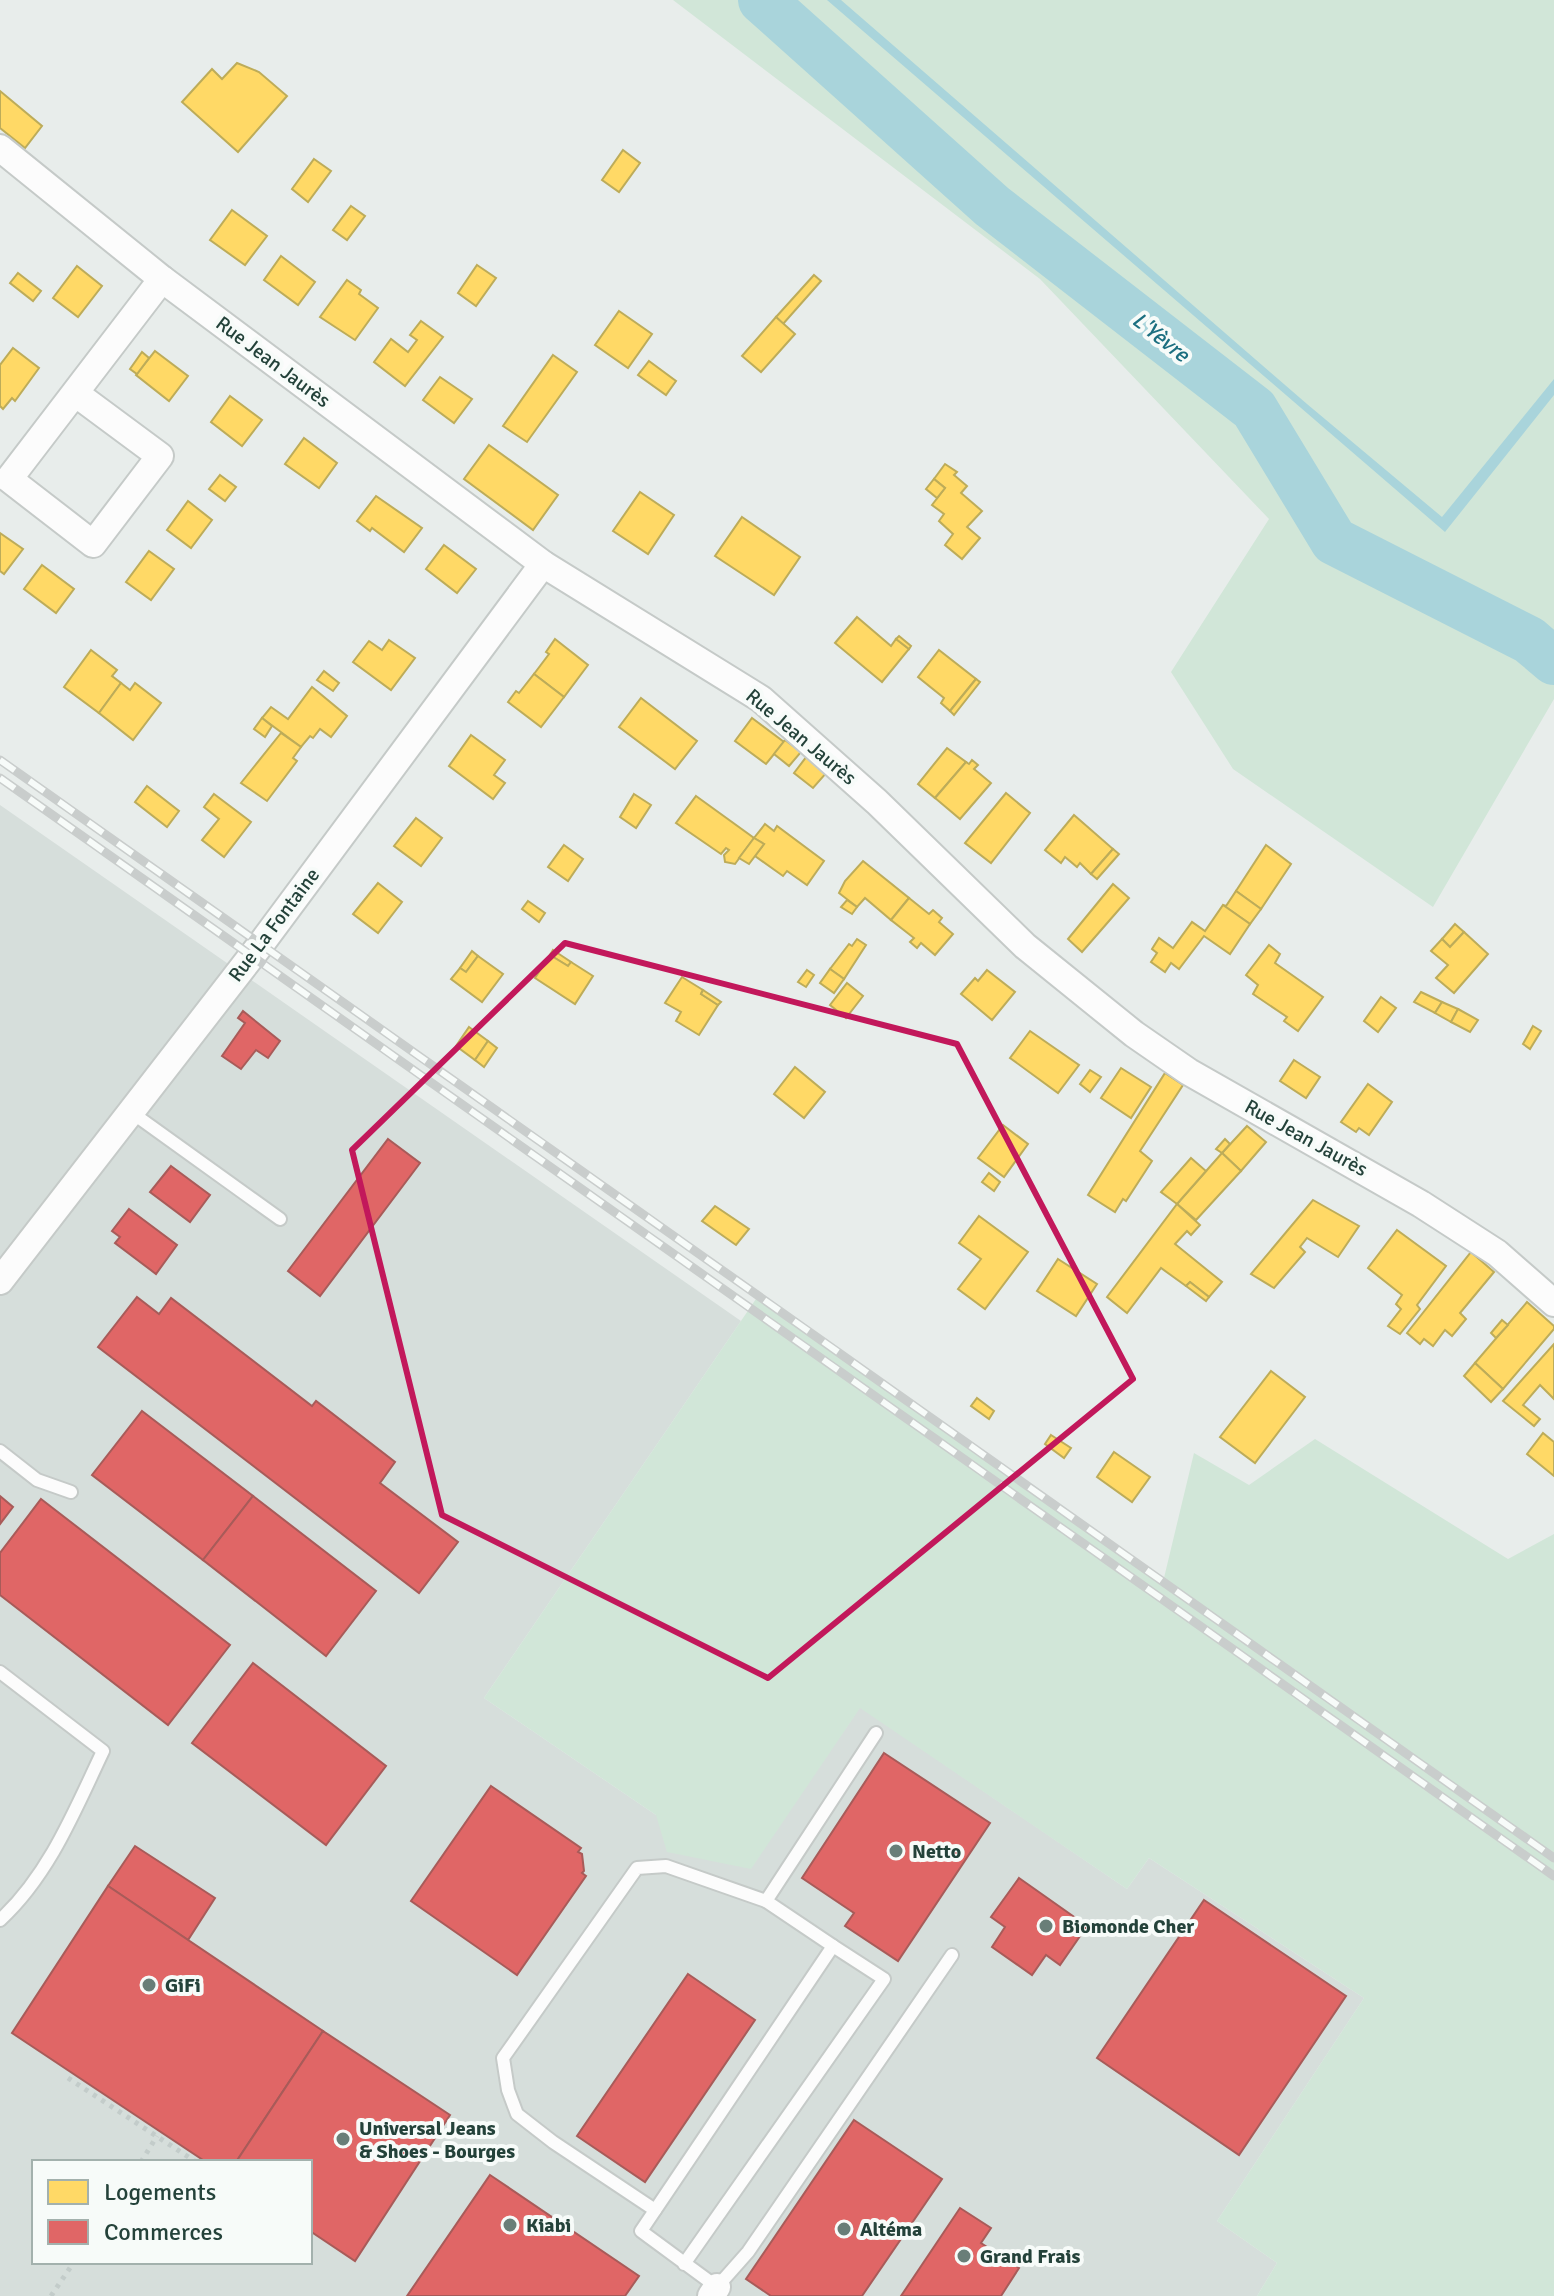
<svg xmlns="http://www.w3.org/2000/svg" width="1554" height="2296" font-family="Signika,sans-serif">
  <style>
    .built { fill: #d6dedb; fill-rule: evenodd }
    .green { fill: #d1e6d8 }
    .water { fill: #a9d4db }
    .homes { fill: #ffd966; stroke: #bdac59; stroke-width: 2 }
    .shops { fill: #e06666; stroke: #a85b59; stroke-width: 2 }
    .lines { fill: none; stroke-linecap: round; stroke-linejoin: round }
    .river { stroke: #a9d4db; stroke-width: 48 }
    .lane-casing { stroke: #c5cac8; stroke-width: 16 }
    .street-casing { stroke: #c5cac8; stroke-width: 30 }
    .path { stroke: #c3ccca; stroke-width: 5; stroke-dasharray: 4 6; stroke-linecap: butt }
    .lane { stroke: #fcfcfc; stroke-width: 12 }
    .street { stroke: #fcfcfc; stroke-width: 26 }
    .rail-casing { stroke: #c9cdcc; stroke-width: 9 }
    .rail { stroke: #f7fbf9; stroke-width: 6; stroke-dasharray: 18; stroke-linecap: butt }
    .marked { fill: none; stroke: #c2185b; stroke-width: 6; stroke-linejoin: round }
    .poi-dot { fill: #697e78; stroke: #f7fbf9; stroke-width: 3 }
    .labels { text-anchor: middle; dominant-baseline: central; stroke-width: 8; stroke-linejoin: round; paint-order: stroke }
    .street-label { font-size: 20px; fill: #24423a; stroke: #f7fbf9 }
    .poi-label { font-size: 20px; font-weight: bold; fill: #24423a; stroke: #f7fbf9; text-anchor: start }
    .water-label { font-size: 22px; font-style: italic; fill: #1c6f80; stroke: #f7fbf9 }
  </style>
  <rect width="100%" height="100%" fill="#e8edeb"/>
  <path class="built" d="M 0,805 L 741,1321 L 484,1698 L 656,1815 L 846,1728 L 860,1707 L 1127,1889 L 1149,1858 L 1364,1998 L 1217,2221 L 1277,2263 L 1257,2296 L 0,2296 ZM 34,2162 L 310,2162 L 310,2262 L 34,2262 Z"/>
  <g class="green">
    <polygon points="673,0 1554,0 1554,699 1433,907 1233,769 1171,672 1269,519 1040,279"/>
    <polygon points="758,1296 1163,1582 1194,1453 1249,1485 1315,1439 1508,1559 1554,1534 1554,2296 1257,2296 1277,2263 1217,2221 1364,1998 1149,1858 1127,1889 860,1708 751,1869 667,1852 656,1815 484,1698"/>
  </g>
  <polygon class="water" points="827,0 841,0 1307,404 1442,517 1554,379 1554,395 1445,532"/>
  <g class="homes">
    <polygon points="237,63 259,72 287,96 238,152 182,102 212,69 222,79"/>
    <polygon points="0,91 42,126 25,148 0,128"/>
    <polygon points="623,150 640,163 619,192 602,180"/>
    <polygon points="314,159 331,171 308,202 292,189"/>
    <polygon points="351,206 365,216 347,240 333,230"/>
    <polygon points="232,210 267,236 245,265 210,240"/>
    <polygon points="281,256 315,282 298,305 264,280"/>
    <polygon points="477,265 496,278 476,306 458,293"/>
    <polygon points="77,266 102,286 78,317 53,298"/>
    <polygon points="18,273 41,291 33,301 10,283"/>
    <polygon points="814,275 821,281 783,324 776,317"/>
    <polygon points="347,280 361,290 359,294 378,308 355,340 320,317"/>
    <polygon points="619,311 652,334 628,368 595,345"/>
    <polygon points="776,317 795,334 761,372 742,356"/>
    <polygon points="421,321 443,337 405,386 374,362 391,339 408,352 417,340 410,335"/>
    <polygon points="13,348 39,368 15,401 12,398 3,409 0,406 0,365"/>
    <polygon points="155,351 188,376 169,401 136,375"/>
    <polygon points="142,352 149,358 137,374 130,369"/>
    <polygon points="553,355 577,372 527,442 503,426"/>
    <polygon points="649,361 676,381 666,395 638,375"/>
    <polygon points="440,377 472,399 454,423 423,400"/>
    <polygon points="230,396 262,420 242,446 211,422"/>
    <polygon points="304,438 337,463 319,488 285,464"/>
    <polygon points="489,445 558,495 533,530 464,479"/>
    <polygon points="945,464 957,472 954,475 967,486 961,493 982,511 967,527 980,538 962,559 945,545 953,534 939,521 944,514 932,505 945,488 934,479"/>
    <polygon points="220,475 236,487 225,501 209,489"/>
    <polygon points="934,479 945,488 937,498 926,489"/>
    <polygon points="640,492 674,515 648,554 613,531"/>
    <polygon points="376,496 422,528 404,552 372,528 370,531 357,521"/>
    <polygon points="188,501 212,520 191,548 167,530"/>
    <polygon points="742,517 800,557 774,595 715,556"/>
    <polygon points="0,533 23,549 4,574 0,571"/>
    <polygon points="444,545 476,569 457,593 426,569"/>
    <polygon points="149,551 174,569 151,600 126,582"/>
    <polygon points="42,565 74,589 56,613 24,589"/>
    <polygon points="857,617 891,646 896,639 909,649 882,682 835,643"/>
    <polygon points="899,636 911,646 909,649 896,639"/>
    <polygon points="555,639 588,665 564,697 534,674 549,654 546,652"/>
    <polygon points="389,640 415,658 391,690 353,662 369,641 382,650"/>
    <polygon points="91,650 117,670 112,676 121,683 99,713 64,687"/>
    <polygon points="939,650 976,679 950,711 941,703 944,698 918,677"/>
    <polygon points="324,671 339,683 333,691 317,680"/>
    <polygon points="534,674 564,697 541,727 508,702 516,691 519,693"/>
    <polygon points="976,679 980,682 954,715 950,711"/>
    <polygon points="121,683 130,690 135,683 161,703 133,740 99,713"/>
    <polygon points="312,687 347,716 331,737 320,729 313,738 310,736 301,747 262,718 271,707 288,719"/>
    <polygon points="641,698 697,741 675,769 619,727"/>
    <polygon points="262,718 272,726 265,737 254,729"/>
    <polygon points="752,718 784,742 766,764 735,741"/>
    <polygon points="281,733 301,747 293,758 297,761 267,801 241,783"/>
    <polygon points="471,735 505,760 494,775 505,783 493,799 449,766"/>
    <polygon points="785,740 801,752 789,766 774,754"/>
    <polygon points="947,748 966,762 935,798 918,784"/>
    <polygon points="807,756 828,771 813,788 794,773"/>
    <polygon points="972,760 978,765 974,769 991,783 960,819 935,798 966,762 969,764"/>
    <polygon points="147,786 179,811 167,827 135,802"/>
    <polygon points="1006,793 1030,813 991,863 965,843"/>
    <polygon points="214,794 251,822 224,857 202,840 219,819 204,807"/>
    <polygon points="634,794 651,805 636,828 620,817"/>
    <polygon points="696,796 754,838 735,864 725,862 724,855 729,850 726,848 721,854 676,823"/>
    <polygon points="1074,815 1113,849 1091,874 1080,863 1077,867 1065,857 1061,863 1045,850"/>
    <polygon points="416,818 442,838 421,866 394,846"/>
    <polygon points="765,824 774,831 777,826 824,861 807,885 787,871 783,876 755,856 764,844 754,838"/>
    <polygon points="754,838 764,844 749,864 739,858"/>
    <polygon points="564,845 583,859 568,881 548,867"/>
    <polygon points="1266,845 1291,864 1261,909 1236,891"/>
    <polygon points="1113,849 1119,854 1097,879 1091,874"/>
    <polygon points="863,861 909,898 891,920 865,898 857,907 839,893 845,881"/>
    <polygon points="378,883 402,902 378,933 353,914"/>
    <polygon points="1113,884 1129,898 1082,952 1068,939"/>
    <polygon points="1236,891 1261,909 1250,924 1223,905 1226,906"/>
    <polygon points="909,898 929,914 933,910 942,918 939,922 953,934 935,955 921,943 917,948 910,942 914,938 891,920"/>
    <polygon points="847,900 857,907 852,914 841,907"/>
    <polygon points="528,901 545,913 539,922 522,909"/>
    <polygon points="1223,905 1250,924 1230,954 1204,936 1179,969 1171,963 1165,972 1151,962 1157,953 1152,949 1159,938 1173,948 1192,922 1205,931"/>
    <polygon points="1455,924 1464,932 1450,947 1442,939"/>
    <polygon points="1464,932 1488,954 1454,993 1436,978 1448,965 1431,951 1442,939 1450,947"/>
    <polygon points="857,939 866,945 844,979 830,969 849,944 852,946"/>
    <polygon points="1269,945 1280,954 1275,963 1323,997 1298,1031 1284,1021 1287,1017 1253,994 1258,985 1246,975"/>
    <polygon points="553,950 571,962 568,966 550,955"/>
    <polygon points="472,951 478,956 466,972 460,968"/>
    <polygon points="550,955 568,966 571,962 593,976 575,1004 535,978"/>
    <polygon points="478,956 503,974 482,1002 451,979 460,968 466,972"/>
    <polygon points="830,969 844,979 834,993 820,983"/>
    <polygon points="807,970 814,975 806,987 798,982"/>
    <polygon points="987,970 1015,992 992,1020 961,994 975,978 978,981"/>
    <polygon points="682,977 703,990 701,994 718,1005 699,1035 676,1021 681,1012 665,1003"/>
    <polygon points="847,983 863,996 846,1018 830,1005"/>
    <polygon points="703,990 721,1002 718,1005 701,994"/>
    <polygon points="1421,992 1442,1002 1435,1013 1414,1002"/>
    <polygon points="1381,997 1396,1008 1378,1032 1364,1021"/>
    <polygon points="1442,1002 1458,1009 1451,1022 1435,1013"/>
    <polygon points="1458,1009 1478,1020 1470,1032 1451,1022"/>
    <polygon points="1533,1026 1541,1031 1530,1049 1523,1044"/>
    <polygon points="469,1027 488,1041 475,1060 456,1046"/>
    <polygon points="1030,1031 1079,1065 1058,1093 1010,1058"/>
    <polygon points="488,1041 497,1048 484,1067 475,1060"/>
    <polygon points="1294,1060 1320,1077 1306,1098 1280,1081"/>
    <polygon points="795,1067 825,1092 804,1118 774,1094"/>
    <polygon points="1121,1068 1151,1087 1131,1118 1101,1098"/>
    <polygon points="1090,1070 1101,1077 1090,1092 1080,1084"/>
    <polygon points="1165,1073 1183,1085 1140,1151 1152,1161 1126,1201 1123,1199 1115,1212 1088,1195"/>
    <polygon points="1368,1084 1392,1102 1369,1135 1359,1128 1356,1132 1341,1122"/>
    <polygon points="1003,1125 1028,1144 1004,1177 978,1158"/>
    <polygon points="1247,1126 1266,1142 1241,1171 1222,1153"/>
    <polygon points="1225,1139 1230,1144 1222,1153 1216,1149"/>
    <polygon points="1222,1153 1241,1171 1196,1220 1177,1204"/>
    <polygon points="1191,1158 1206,1171 1177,1204 1161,1192"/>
    <polygon points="989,1173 1000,1182 994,1191 982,1182"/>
    <polygon points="1313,1200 1359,1226 1338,1257 1307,1238 1300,1247 1305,1252 1274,1288 1251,1274"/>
    <polygon points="1177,1204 1200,1225 1191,1235 1187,1231 1175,1244 1222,1282 1209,1297 1190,1282 1186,1286 1161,1268 1127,1313 1107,1297"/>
    <polygon points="715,1206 749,1229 736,1245 702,1221"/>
    <polygon points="979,1216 1028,1252 985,1309 958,1289 981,1259 959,1243"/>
    <polygon points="1397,1230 1446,1266 1417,1305 1420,1309 1400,1334 1388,1326 1401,1309 1396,1304 1402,1295 1368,1268"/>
    <polygon points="1471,1252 1494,1272 1460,1313 1466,1319 1452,1336 1445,1330 1433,1346 1424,1339 1420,1344 1407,1333"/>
    <polygon points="1058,1259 1097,1284 1076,1316 1037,1291"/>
    <polygon points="1190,1282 1209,1297 1206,1301 1186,1286"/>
    <polygon points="1527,1302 1554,1326 1554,1329 1503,1389 1475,1363"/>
    <polygon points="1502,1320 1508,1325 1496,1338 1491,1333"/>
    <polygon points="1554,1344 1554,1399 1540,1385 1523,1405 1540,1419 1534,1426 1503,1401"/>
    <polygon points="1475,1363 1503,1389 1491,1402 1464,1376"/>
    <polygon points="1271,1371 1305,1397 1255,1463 1220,1437"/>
    <polygon points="977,1398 994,1411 989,1419 971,1406"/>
    <polygon points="1543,1433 1554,1442 1554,1476 1527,1454"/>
    <polygon points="1051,1435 1071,1448 1064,1458 1045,1444"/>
    <polygon points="1114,1452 1150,1477 1132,1502 1097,1477"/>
  </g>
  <g class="shops">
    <polygon points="243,1011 280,1041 268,1058 256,1050 241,1069 222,1056 245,1023 238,1018"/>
    <polygon points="388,1139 420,1163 320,1296 288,1271"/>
    <polygon points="171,1166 210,1195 190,1222 150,1192"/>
    <polygon points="129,1209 177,1245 156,1274 115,1243 120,1237 112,1231"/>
    <polygon points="137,1297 159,1314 171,1298 312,1406 316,1401 395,1462 380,1483 458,1542 419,1593 98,1347"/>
    <polygon points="142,1411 253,1496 203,1560 92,1475"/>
    <polygon points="0,1496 13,1507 0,1524"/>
    <polygon points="253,1496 376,1591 326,1656 203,1560"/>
    <polygon points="41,1499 230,1645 168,1725 0,1595 0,1553"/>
    <polygon points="253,1663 386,1766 326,1845 192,1743"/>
    <polygon points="884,1753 990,1823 898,1961 845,1926 854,1913 802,1878"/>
    <polygon points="491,1786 581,1848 578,1852 582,1854 584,1871 582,1873 586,1876 517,1975 411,1901"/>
    <polygon points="135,1846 215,1898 188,1940 108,1886"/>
    <polygon points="1019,1878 1087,1926 1060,1965 1046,1955 1032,1975 992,1947 1005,1927 991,1917"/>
    <polygon points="108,1886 323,2031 236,2162 206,2162 12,2033"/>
    <polygon points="1204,1900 1346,1996 1239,2155 1097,2058"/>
    <polygon points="688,1974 755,2020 645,2182 577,2136"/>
    <polygon points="323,2031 450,2115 355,2261 310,2231 310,2162 236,2162"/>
    <polygon points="854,2120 942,2179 862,2296 771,2296 746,2279"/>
    <polygon points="490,2175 639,2276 625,2296 407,2296"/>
    <polygon points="960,2208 991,2228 981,2243 1019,2268 1001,2296 901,2296"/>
  </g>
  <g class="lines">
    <polyline class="river" points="762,0 992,206 1254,409 1334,541 1529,640 1554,661"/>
    <defs>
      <g id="lane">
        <polyline points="131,1112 280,1219"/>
        <polyline points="0,1451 37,1480 71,1492"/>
        <path d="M 0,1672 L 103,1751 C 75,1810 49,1875 0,1920"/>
        <polyline points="833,1946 766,1901 876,1733"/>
        <polyline points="655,2210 553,2142 517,2114 508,2090 503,2058 637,1868 666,1866 766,1901"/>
        <polyline points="684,2264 884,1979 833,1946 641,2231 717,2287 748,2252 952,1955"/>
      </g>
      <g id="street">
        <polyline points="0,148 162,279 543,564 761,699 877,802 1025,946 1134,1034 1189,1072 1421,1204 1497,1253 1554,1303"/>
        <polyline points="75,393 160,456 93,544 9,479 162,279"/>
        <polyline points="0,1281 261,944 543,564"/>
        <polyline points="711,2296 717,2287"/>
      </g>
    </defs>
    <use href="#lane" class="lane-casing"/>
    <use href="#street" class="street-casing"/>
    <g class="path">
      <polyline points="68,2078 196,2162"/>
      <polyline points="141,2162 157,2136"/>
      <polyline points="310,2237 312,2238"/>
      <polyline points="51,2296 74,2262"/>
    </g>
    <use href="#lane" class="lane"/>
    <use href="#street" class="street"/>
    <defs>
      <g id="rail">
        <polyline points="0,760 1554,1858"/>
        <polyline points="0,778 1554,1876"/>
      </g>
    </defs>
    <use href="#rail" class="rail-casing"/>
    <use href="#rail" class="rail"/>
  </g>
  <path class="marked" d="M 565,943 L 957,1044 L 1133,1379 L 768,1678 L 442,1515 L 352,1150 Z"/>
  <g class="poi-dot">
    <circle cx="896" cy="1851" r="8"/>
    <circle cx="1046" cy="1926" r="8"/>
    <circle cx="149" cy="1985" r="8"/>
    <circle cx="343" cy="2139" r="8"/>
    <circle cx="510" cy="2225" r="8"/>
    <circle cx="844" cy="2229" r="8"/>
    <circle cx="964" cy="2256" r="8"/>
  </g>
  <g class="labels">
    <g class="street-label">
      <text transform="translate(273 362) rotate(37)">Rue Jean Jaurès</text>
      <text transform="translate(801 737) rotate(40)">Rue Jean Jaurès</text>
      <text transform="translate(274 925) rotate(-53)">Rue La Fontaine</text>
      <text transform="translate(1306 1138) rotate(29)">Rue Jean Jaurès</text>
    </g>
    <g class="poi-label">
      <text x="912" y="1851">Netto</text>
      <text x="1062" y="1926">Biomonde Cher</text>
      <text x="165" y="1985">GiFi</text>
      <text x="359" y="2128">Universal Jeans<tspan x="359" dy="23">&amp; Shoes - Bourges</tspan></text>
      <text x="526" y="2225">Kiabi</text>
      <text x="860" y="2229">Altéma</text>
      <text x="980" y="2256">Grand Frais</text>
    </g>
    <g class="water-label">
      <text transform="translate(1161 337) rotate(38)">L'Yèvre</text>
    </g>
  </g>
  <rect x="32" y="2160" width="280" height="104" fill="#f7fbf9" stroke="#a3b1ad" stroke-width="2"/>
  <rect x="48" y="2180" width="40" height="24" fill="#ffd966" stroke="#a3b1ad" stroke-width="2"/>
  <text x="104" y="2200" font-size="24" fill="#24423a">Logements</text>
  <rect x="48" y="2220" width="40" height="24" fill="#e06666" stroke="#a3b1ad" stroke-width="2"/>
  <text x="104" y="2240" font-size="24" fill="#24423a">Commerces</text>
</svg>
